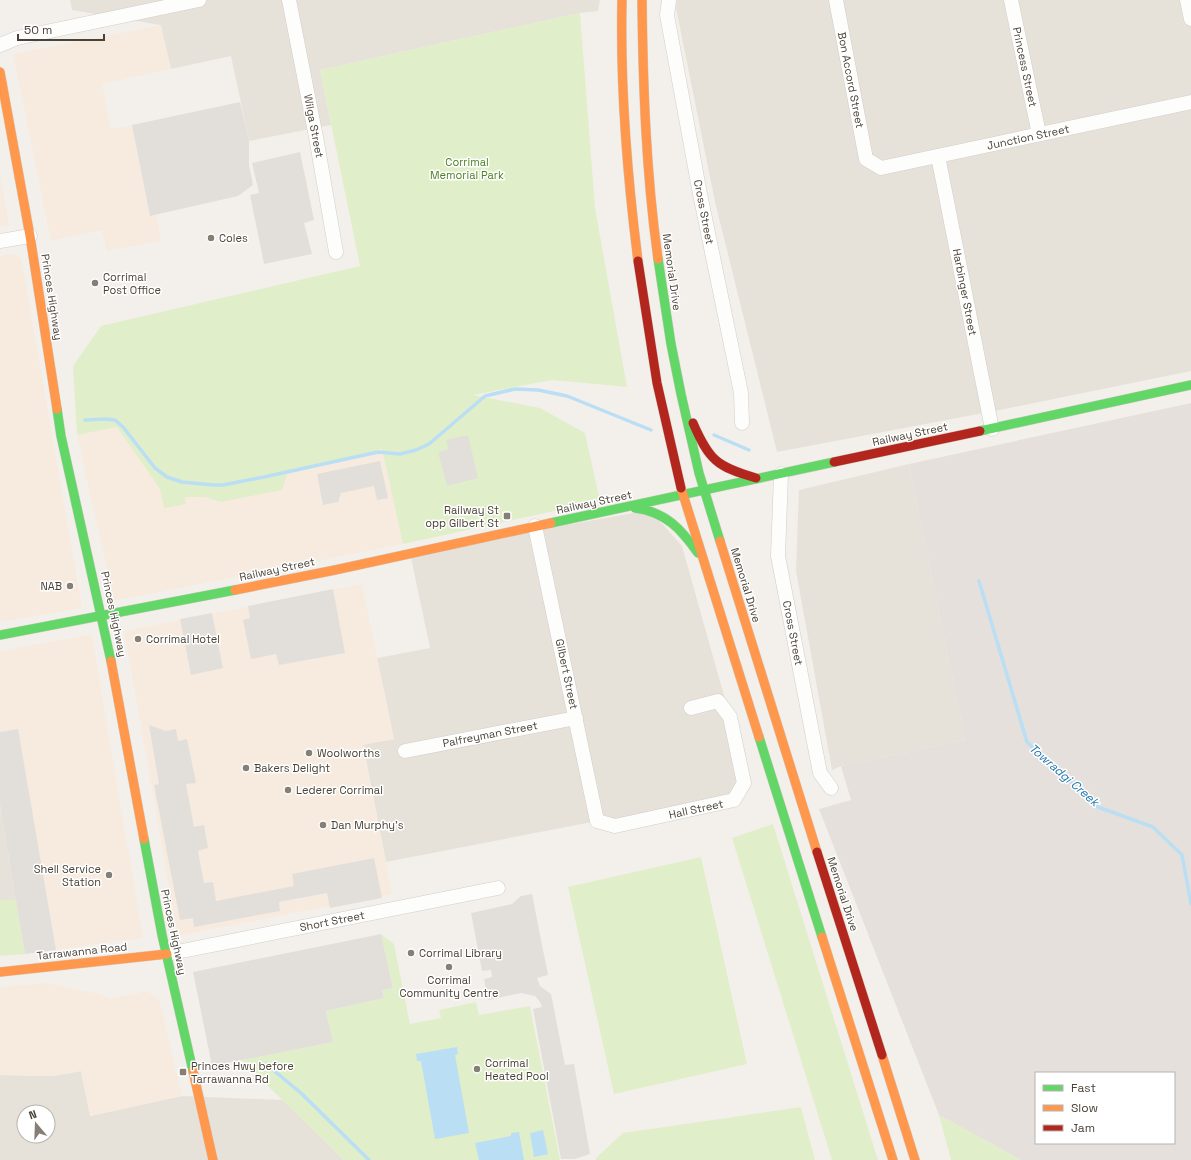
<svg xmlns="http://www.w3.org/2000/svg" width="1191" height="1160" font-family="'Space Grotesk',sans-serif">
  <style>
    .residential { fill: #e7e2d9; fill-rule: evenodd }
    .commercial { fill: #f6ebde }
    .industrial { fill: #e5e0db; fill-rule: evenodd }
    .green { fill: #e1eeca }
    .parking { fill: #e2dfdb }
    .water { fill: #badef3 }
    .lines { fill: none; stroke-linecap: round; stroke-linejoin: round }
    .stream { stroke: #badef3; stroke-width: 3.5 }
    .street-casing { stroke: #d1cec9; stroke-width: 15 }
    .fast-casing { stroke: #d3cdc3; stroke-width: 10 }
    .slow-casing { stroke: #d3cdc3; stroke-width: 10 }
    .jam-casing { stroke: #d3cdc3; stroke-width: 10 }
    .street { stroke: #fdfdfc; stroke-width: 14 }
    .fast { stroke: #63d668; stroke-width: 9 }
    .slow { stroke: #ff974d; stroke-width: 9 }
    .jam { stroke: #b3261e; stroke-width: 9 }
    .poi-dot { fill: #857f76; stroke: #fff; stroke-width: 1.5 }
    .labels { text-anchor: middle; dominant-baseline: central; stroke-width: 3; stroke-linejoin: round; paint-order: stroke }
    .street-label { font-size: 11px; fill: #4a4236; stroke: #fff }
    .park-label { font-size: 11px; fill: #4b8124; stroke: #fff }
    .poi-label { font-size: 11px; fill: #4a4236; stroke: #fff; text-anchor: start }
    .water-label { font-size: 12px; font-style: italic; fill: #2478ae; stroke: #fff }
  </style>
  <rect width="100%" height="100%" fill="#f3f0ec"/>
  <g class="residential">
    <polygon points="70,0 600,0 598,11 580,13 320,70 331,125 249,141 231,56 171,69 160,25 72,10"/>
    <polygon points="677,0 1191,0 1191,371 1005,409 777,452 715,202 676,8"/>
    <polygon points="909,464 965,740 841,766 832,770 796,571 799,490"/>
    <polygon points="650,510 682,546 730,717 744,783 734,800 615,826 597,821 386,862 363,744 394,739 377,658 430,648 410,553"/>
    <polygon points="0,805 16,900 0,900"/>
    <path d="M 81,1071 L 90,1116 L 182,1096 L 283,1100 L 344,1160 L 0,1160 L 0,1075 L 53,1076 ZM 24,1112 L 48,1112 L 48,1136 L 24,1136 Z"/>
  </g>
  <g class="commercial">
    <polygon points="161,25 171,69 102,84 111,129 132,125 150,215 156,214 161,241 107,251 102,230 51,241 13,54"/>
    <polygon points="0,175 9,225 0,227"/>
    <polygon points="11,254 18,255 22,261 82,608 0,622 0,256"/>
    <polygon points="117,427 160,489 164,507 186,504 185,497 205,497 221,502 286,474 382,449 403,544 114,601 77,435"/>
    <polygon points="362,584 394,739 363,745 392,894 178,936 124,631"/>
    <polygon points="92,634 143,938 25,954 0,805 0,651"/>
    <polygon points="47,983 99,994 110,999 147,991 159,999 182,1096 90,1116 81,1071 53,1076 0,1075 0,987"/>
  </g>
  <path class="industrial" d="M 1191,403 L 1191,1160 L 1021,1160 L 939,1115 L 819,809 L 851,800 L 841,766 L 965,740 L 909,464 ZM 1036,1073 L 1174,1073 L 1174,1143 L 1036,1143 Z"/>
  <g class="green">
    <polygon points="580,13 595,208 627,387 552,380 473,395 540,408 585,433 600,501 403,544 382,449 287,474 282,490 221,502 205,497 185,497 186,504 164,508 160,489 117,427 77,435 73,366 101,326 360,266 320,70"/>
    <polygon points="773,824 878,1160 832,1160 732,838"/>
    <polygon points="701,857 747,1064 614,1094 568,887"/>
    <polygon points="0,900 16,900 25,954 0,956"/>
    <polygon points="381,934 394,944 410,1024 441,1018 439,1010 476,1002 479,1015 530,1006 560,1160 344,1160 241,1060 333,1042 326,1011 384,998 382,990 393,987"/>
    <polygon points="801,1107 815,1160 595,1160 598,1156 623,1133"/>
    <polygon points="939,1115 1021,1160 951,1160"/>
  </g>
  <g class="parking">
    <polygon points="240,102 249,141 249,165 253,185 238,196 150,216 132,125"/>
    <polygon points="300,152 314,220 304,223 312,254 264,264 250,195 259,193 252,163"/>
    <polygon points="468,435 478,478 447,486 438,452 449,449 446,440"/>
    <polygon points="380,461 388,498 377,500 374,486 341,493 338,502 323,505 317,474"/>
    <polygon points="333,589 345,653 279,665 276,654 251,659 243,620 250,618 248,606"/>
    <polygon points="212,613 223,668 191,675 180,619"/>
    <polygon points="149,725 166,731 176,729 178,741 187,739 196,783 186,784 194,827 204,825 208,848 198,851 204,883 213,882 216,901 294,886 292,874 374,858 382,898 330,908 327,893 279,902 280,911 194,927 193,918 180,920 154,785 159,784"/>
    <polygon points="18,729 56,950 25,954 0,805 0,732"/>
    <polygon points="532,894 548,975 537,978 540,986 551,994 565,1065 574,1064 590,1154 575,1159 561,1159 533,1009 542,1007 540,1002 535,996 521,993 488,1000 484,979 492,977 491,970 482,971 471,913 512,904 521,896"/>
    <polygon points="381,934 393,988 382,990 384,998 326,1011 333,1042 212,1066 193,972"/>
  </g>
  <g class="water">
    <polygon points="457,1047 458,1054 455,1055 469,1133 435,1139 421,1061 417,1061 416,1054"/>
    <polygon points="543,1130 548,1154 534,1157 530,1133"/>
    <polygon points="519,1132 524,1160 479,1160 475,1143 511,1136 511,1133"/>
  </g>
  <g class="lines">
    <g class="stream">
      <polyline points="85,420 106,419 115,420 123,427 155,468 167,477 182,482 213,485 223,485 264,477 378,452 400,454 416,450 429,444 485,396 515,389 538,390 567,396 651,430"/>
      <polyline points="714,435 749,450"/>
      <polyline points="979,581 1027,742 1098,807 1153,827 1182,855 1191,904"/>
      <polyline points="266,1064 302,1094 369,1160"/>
    </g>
    <defs>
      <g id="street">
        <polyline points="289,0 316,137 336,252"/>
        <polyline points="669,0 667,15 700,194 741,393 742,423"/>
        <polyline points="836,0 866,159 881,168 1191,102"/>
        <polyline points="1011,0 1039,134"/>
        <polyline points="1187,0 1191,19"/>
        <polyline points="0,45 17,38 199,0"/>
        <polyline points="938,156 992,429"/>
        <polyline points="0,241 30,236"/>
        <polyline points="781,474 778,556 820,773 831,788"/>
        <polyline points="535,526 597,821 615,826 734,800 744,783 730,717 718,701 691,708"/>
        <polyline points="405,751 576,718"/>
        <polyline points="167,954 498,888"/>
      </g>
      <g id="fast">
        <polyline points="658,259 671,344 681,394 699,473 720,541"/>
        <polyline points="57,409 61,436 111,661"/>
        <polyline points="980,431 1191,385"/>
        <path d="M 635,508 C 666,512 681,529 698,553"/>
        <polyline points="551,523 834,462"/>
        <polyline points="0,635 235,590"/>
        <polyline points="759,737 822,937"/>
        <polyline points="144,839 162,935 193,1071"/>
      </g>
      <g id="slow">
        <path d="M 622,0 C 620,87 627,174 638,261"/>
        <path d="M 642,0 C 643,87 646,173 658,259"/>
        <polyline points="0,72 30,236 57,409"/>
        <polyline points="681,488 759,737"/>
        <polyline points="720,541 817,852"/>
        <polyline points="235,590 335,570 551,523"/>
        <polyline points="111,661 144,839"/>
        <polyline points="822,937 893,1160"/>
        <polyline points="0,972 167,954"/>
        <polyline points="882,1055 915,1160"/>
        <polyline points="193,1071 213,1160"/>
      </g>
      <g id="jam">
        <polyline points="638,261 657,383 681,488"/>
        <path d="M 693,423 C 709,460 717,467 756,478"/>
        <polyline points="834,462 980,431"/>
        <polyline points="817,852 882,1055"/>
      </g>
    </defs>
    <use href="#street" class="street-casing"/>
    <use href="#fast" class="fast-casing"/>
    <use href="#slow" class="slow-casing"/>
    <use href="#jam" class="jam-casing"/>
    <use href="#street" class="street"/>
    <use href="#fast" class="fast"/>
    <use href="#slow" class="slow"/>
    <use href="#jam" class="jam"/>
  </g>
  <g class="poi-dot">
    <circle cx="211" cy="238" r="4"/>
    <circle cx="95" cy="283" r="4"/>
    <rect x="503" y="512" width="8" height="8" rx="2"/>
    <circle cx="70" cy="586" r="4"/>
    <circle cx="138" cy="639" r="4"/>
    <circle cx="309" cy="753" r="4"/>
    <circle cx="246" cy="768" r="4"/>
    <circle cx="288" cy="790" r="4"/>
    <circle cx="323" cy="825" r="4"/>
    <circle cx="109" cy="875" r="4"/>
    <circle cx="411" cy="953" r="4"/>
    <circle cx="449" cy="967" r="4"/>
    <circle cx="477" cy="1069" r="4"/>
    <rect x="179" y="1068" width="8" height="8" rx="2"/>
  </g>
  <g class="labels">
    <g class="street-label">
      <text transform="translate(1025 67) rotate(78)">Princess Street</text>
      <text transform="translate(851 80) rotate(79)">Bon Accord Street</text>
      <text transform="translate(314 126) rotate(79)">Wilga Street</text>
      <text transform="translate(1028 137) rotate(-12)">Junction Street</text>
      <text transform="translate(704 212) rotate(79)">Cross Street</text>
      <text transform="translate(672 272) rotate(82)">Memorial Drive</text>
      <text transform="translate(965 292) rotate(79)">Harbinger Street</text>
      <text transform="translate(52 297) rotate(81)">Princes Highway</text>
      <text transform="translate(910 434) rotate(-12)">Railway Street</text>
      <text transform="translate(594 502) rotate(-12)">Railway Street</text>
      <text transform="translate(277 569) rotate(-12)">Railway Street</text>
      <text transform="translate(746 585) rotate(73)">Memorial Drive</text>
      <text transform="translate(114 614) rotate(78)">Princes Highway</text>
      <text transform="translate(793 633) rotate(79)">Cross Street</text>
      <text transform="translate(567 674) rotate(78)">Gilbert Street</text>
      <text transform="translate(490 734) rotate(-11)">Palfreyman Street</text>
      <text transform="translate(696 809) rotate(-12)">Hall Street</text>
      <text transform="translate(843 894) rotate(72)">Memorial Drive</text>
      <text transform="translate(332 921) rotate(-11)">Short Street</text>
      <text transform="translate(174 932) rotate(78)">Princes Highway</text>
      <text transform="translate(82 951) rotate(-6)">Tarrawanna Road</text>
    </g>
    <g class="park-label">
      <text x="467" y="162">Corrimal<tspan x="467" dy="13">Memorial Park</tspan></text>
    </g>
    <g class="poi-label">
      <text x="219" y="238">Coles</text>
      <text x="103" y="277">Corrimal<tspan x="103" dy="13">Post Office</tspan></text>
      <text x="499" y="510" text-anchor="end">Railway St<tspan x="499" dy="13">opp Gilbert St</tspan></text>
      <text x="62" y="586" text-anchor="end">NAB</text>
      <text x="146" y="639">Corrimal Hotel</text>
      <text x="317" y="753">Woolworths</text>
      <text x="254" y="768">Bakers Delight</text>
      <text x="296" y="790">Lederer Corrimal</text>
      <text x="331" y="825">Dan Murphy's</text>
      <text x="101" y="869" text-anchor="end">Shell Service<tspan x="101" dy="13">Station</tspan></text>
      <text x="419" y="953">Corrimal Library</text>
      <text x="449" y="980" text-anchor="middle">Corrimal<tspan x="449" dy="13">Community Centre</tspan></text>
      <text x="485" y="1063">Corrimal<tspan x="485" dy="13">Heated Pool</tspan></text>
      <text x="191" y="1066">Princes Hwy before<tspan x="191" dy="13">Tarrawanna Rd</tspan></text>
    </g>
    <g class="water-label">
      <text transform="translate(1064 775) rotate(41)">Towradgi Creek</text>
    </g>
  </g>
  <rect x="1035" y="1072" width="140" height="72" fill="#ffffff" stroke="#b7b3af"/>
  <rect x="1043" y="1085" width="20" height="6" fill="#63d668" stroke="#b7b3af"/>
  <text x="1071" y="1092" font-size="12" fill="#4a4236">Fast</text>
  <rect x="1043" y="1105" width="20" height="6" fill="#ff974d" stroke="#b7b3af"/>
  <text x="1071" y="1112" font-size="12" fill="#4a4236">Slow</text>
  <rect x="1043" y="1125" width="20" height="6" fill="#b3261e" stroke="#b7b3af"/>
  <text x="1071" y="1132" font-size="12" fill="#4a4236">Jam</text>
  <g transform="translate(36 1124) rotate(341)"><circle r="19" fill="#ffffff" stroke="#b7b3af"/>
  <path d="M0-3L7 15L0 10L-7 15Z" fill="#857f76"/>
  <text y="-6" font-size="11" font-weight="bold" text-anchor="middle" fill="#4a4236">N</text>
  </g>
  <path d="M18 34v6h86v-6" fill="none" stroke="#4a4236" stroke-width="2"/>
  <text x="24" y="34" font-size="12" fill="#4a4236" stroke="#ffffff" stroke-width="3" paint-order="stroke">50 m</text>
</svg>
